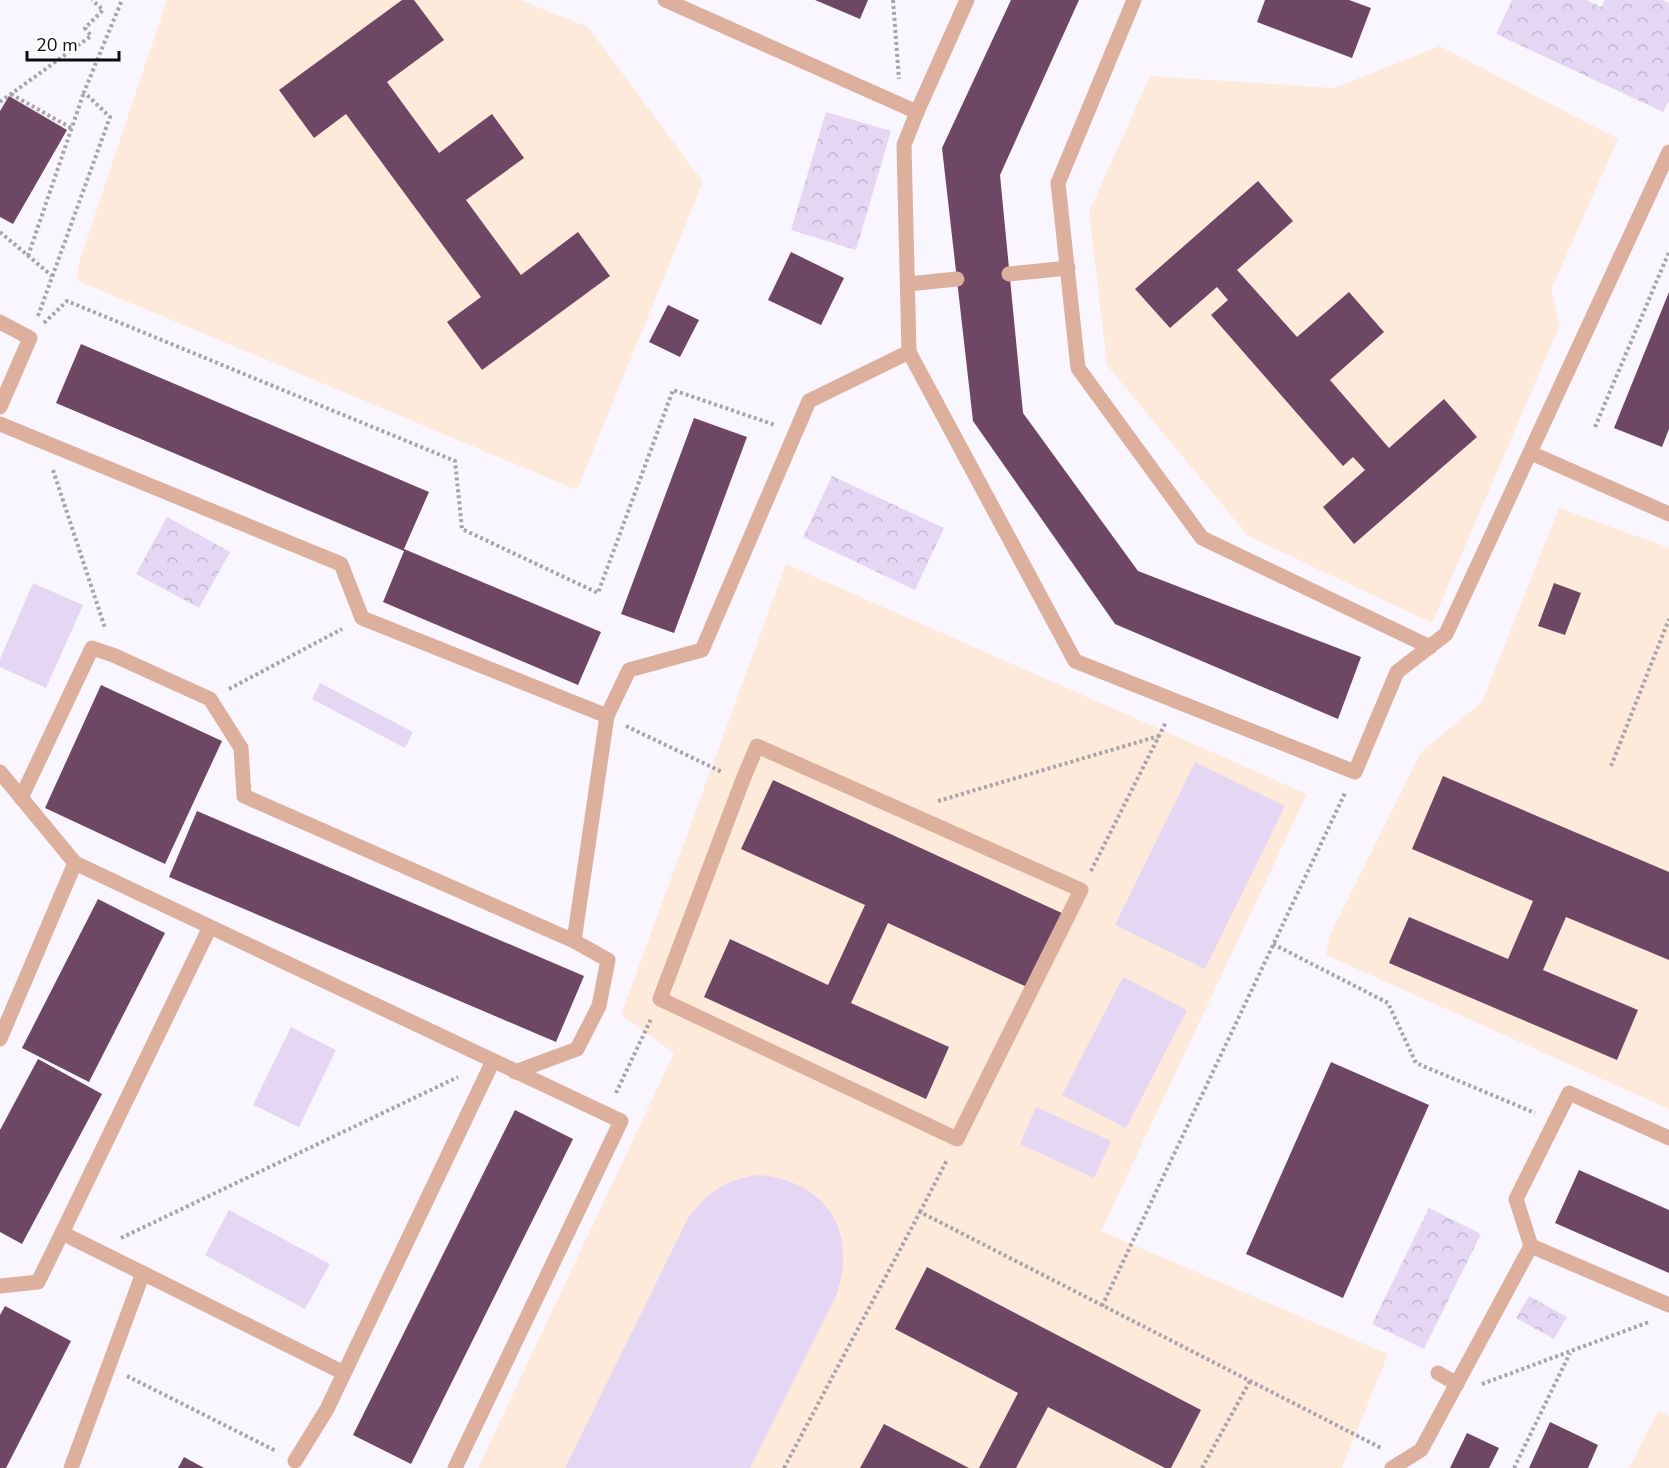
<svg xmlns="http://www.w3.org/2000/svg" width="1669" height="1468" font-family="'Nunito Sans',sans-serif">
  <style>
    .education { fill: #feeadb }
    .park { fill: url(#park-crowns) }
    .garden { fill: #e5d6f4 }
    .building { fill: #6e4765 }
    .lines { fill: none; stroke-linecap: round; stroke-linejoin: round }
    .path { stroke: #a7a4ab; stroke-width: 4; stroke-dasharray: 3 3; stroke-linecap: butt }
    .lane { stroke: #ddb09e; stroke-width: 15 }
  </style>
  <defs>
    <pattern id="park-crowns" width="20" height="18" patternUnits="userSpaceOnUse" patternTransform="scale(1.5)"><rect width="20" height="18" fill="#e5d6f4"/><path d="M2 6a3 3 0 1 1 6 0M12 15a3 3 0 1 1 6 0" fill="none" stroke="#c3b6d0"/></pattern>
  </defs>
  <rect width="100%" height="100%" fill="#faf6ff"/>
  <g class="education">
    <polygon points="167,0 520,0 588,27 703,182 577,490 76,280 80,259"/>
    <polygon points="1440,46 1618,139 1551,290 1560,325 1432,623 1248,536 1107,365 1089,212 1150,76 1334,88"/>
    <polygon points="1559,508 1669,548 1669,1109 1326,955 1330,935 1421,752 1482,702"/>
    <polygon points="786,564 1307,794 1101,1231 1388,1354 1342,1468 478,1468 674,1053 621,1015"/>
    <polygon points="1658,1411 1669,1416 1669,1468 1629,1468"/>
  </g>
  <g class="park">
    <polygon points="1512,0 1587,0 1601,7 1605,0 1663,0 1669,3 1669,100 1663,112 1496,34"/>
    <polygon points="826,112 891,131 856,250 791,230"/>
    <polygon points="832,476 944,528 915,590 803,537"/>
    <polygon points="167,517 230,552 199,608 136,574"/>
    <polygon points="1429,1208 1481,1234 1424,1349 1372,1324"/>
    <polygon points="1529,1296 1567,1317 1554,1339 1516,1318"/>
  </g>
  <g class="garden">
    <polygon points="33,583 83,605 46,688 0,667 0,659"/>
    <polygon points="320,683 413,732 405,748 312,699"/>
    <polygon points="1195,762 1285,806 1205,969 1115,925"/>
    <polygon points="1123,977 1187,1010 1126,1128 1062,1095"/>
    <polygon points="291,1027 336,1050 299,1127 253,1105"/>
    <polygon points="1036,1107 1111,1141 1094,1178 1020,1144"/>
    <path d="M 759,1175 C 826,1181 859,1232 836,1296 L 750,1468 L 565,1468 L 688,1218 C 707,1192 727,1179 759,1175 Z"/>
    <polygon points="229,1210 330,1264 305,1309 205,1255"/>
  </g>
  <g class="building">
    <polygon points="402,0 414,0 444,40 387,82 439,153 492,114 524,158 466,200 521,275 578,232 610,276 482,370 447,322 481,297 346,114 314,138 279,90"/>
    <polygon points="815,0 868,0 860,19"/>
    <polygon points="1011,0 1079,0 1000,175 1023,413 1138,571 1361,657 1338,719 1115,624 973,421 942,148"/>
    <polygon points="1265,0 1349,0 1371,8 1352,58 1257,22"/>
    <polygon points="9,96 67,130 13,224 0,217 0,111"/>
    <polygon points="1258,181 1293,221 1237,270 1297,337 1349,292 1384,332 1330,380 1389,448 1444,399 1477,437 1354,544 1323,507 1365,470 1353,457 1343,466 1211,315 1228,300 1217,287 1170,328 1135,289"/>
    <polygon points="791,252 844,278 821,325 768,300"/>
    <polygon points="1669,292 1669,429 1662,447 1614,428"/>
    <polygon points="668,305 699,320 680,357 649,342"/>
    <polygon points="81,344 429,492 404,549 601,632 578,685 383,602 404,551 56,403"/>
    <polygon points="694,418 747,437 674,633 621,614"/>
    <polygon points="1554,583 1581,593 1565,635 1538,626"/>
    <polygon points="101,685 222,741 165,864 45,808"/>
    <polygon points="1443,776 1669,872 1669,960 1566,917 1543,970 1638,1010 1617,1060 1389,963 1409,917 1508,959 1533,901 1412,849"/>
    <polygon points="773,780 1064,914 1029,988 888,923 851,1003 949,1047 926,1099 704,997 730,939 828,985 865,905 741,849"/>
    <polygon points="197,811 584,976 556,1042 169,877"/>
    <polygon points="98,899 165,933 89,1082 22,1048"/>
    <polygon points="38,1059 102,1094 22,1244 0,1232 0,1130"/>
    <polygon points="1331,1062 1429,1105 1343,1298 1246,1254"/>
    <polygon points="515,1110 573,1139 411,1464 353,1435"/>
    <polygon points="1579,1170 1669,1210 1669,1273 1555,1223"/>
    <polygon points="927,1267 1201,1410 1171,1468 1165,1468 1048,1407 1016,1468 979,1468 1018,1393 895,1329"/>
    <polygon points="5,1306 71,1341 6,1468 0,1468 0,1315"/>
    <polygon points="1550,1422 1598,1445 1588,1468 1529,1468"/>
    <polygon points="884,1424 969,1468 860,1468"/>
    <polygon points="1467,1433 1499,1448 1489,1468 1450,1468"/>
    <polygon points="184,1457 204,1468 178,1468"/>
  </g>
  <g class="lines">
    <g class="path">
      <polyline points="893,0 899,79"/>
      <polyline points="11,94 71,128"/>
      <polyline points="0,102 91,36 85,28 103,10 92,0"/>
      <polyline points="0,232 52,276"/>
      <polyline points="28,256 84,92"/>
      <polyline points="38,316 110,117 84,92 122,0"/>
      <polyline points="44,323 67,301 455,461 462,529 598,593 673,390 775,425"/>
      <polyline points="1595,427 1669,252"/>
      <polyline points="53,470 105,628"/>
      <polyline points="229,689 342,629"/>
      <polyline points="626,726 722,772"/>
      <polyline points="1611,766 1669,619"/>
      <polyline points="938,801 1159,736"/>
      <polyline points="1091,871 1166,722"/>
      <polyline points="1273,944 1388,1003 1416,1063 1535,1113"/>
      <polyline points="616,1093 651,1019"/>
      <polyline points="920,1212 947,1160"/>
      <polyline points="121,1238 458,1077"/>
      <polyline points="1102,1306 1346,791"/>
      <polyline points="127,1376 276,1451"/>
      <polyline points="1482,1384 1649,1322"/>
      <polyline points="784,1468 920,1212 1383,1449"/>
      <polyline points="1202,1468 1250,1381"/>
      <polyline points="1514,1468 1570,1353"/>
    </g>
    <g class="lane">
      <polyline points="1134,0 1058,183 1078,368 1202,538 1430,647"/>
      <polyline points="917,112 967,0"/>
      <polyline points="1009,274 1068,268"/>
      <polyline points="908,284 957,279"/>
      <polyline points="0,322 30,338 0,407"/>
      <polyline points="909,352 1075,661 1355,772 1397,672 1446,634 1669,152"/>
      <polyline points="0,424 341,564 362,618 607,716 629,670 702,650 809,401 909,352 904,145 917,112 665,0"/>
      <polyline points="1531,453 1669,514"/>
      <polygon points="757,746 1081,890 957,1139 660,999 742,782"/>
      <polyline points="0,772 75,863 621,1121 455,1468"/>
      <polyline points="21,798 92,648 113,655 210,699 241,748 244,796 574,941 608,960 599,1006 577,1049 515,1072"/>
      <polyline points="574,941 607,716"/>
      <polyline points="0,1039 75,863"/>
      <polyline points="62,1233 210,927"/>
      <polyline points="1531,1246 1516,1199 1569,1093 1669,1138"/>
      <polyline points="0,1286 38,1282 62,1233 344,1373"/>
      <polyline points="1438,1373 1457,1384"/>
      <polyline points="295,1461 327,1409 493,1061"/>
      <polyline points="71,1468 143,1273"/>
      <polyline points="1392,1468 1421,1450 1531,1246 1669,1305"/>
    </g>
  </g>
  <path d="M27 51v9h92v-9" fill="none" stroke="#0e0c0f" stroke-width="3"/>
  <text x="36" y="51" font-size="18" fill="#0e0c0f" stroke="#ffffff" stroke-width="4.5" paint-order="stroke">20 m</text>
</svg>
